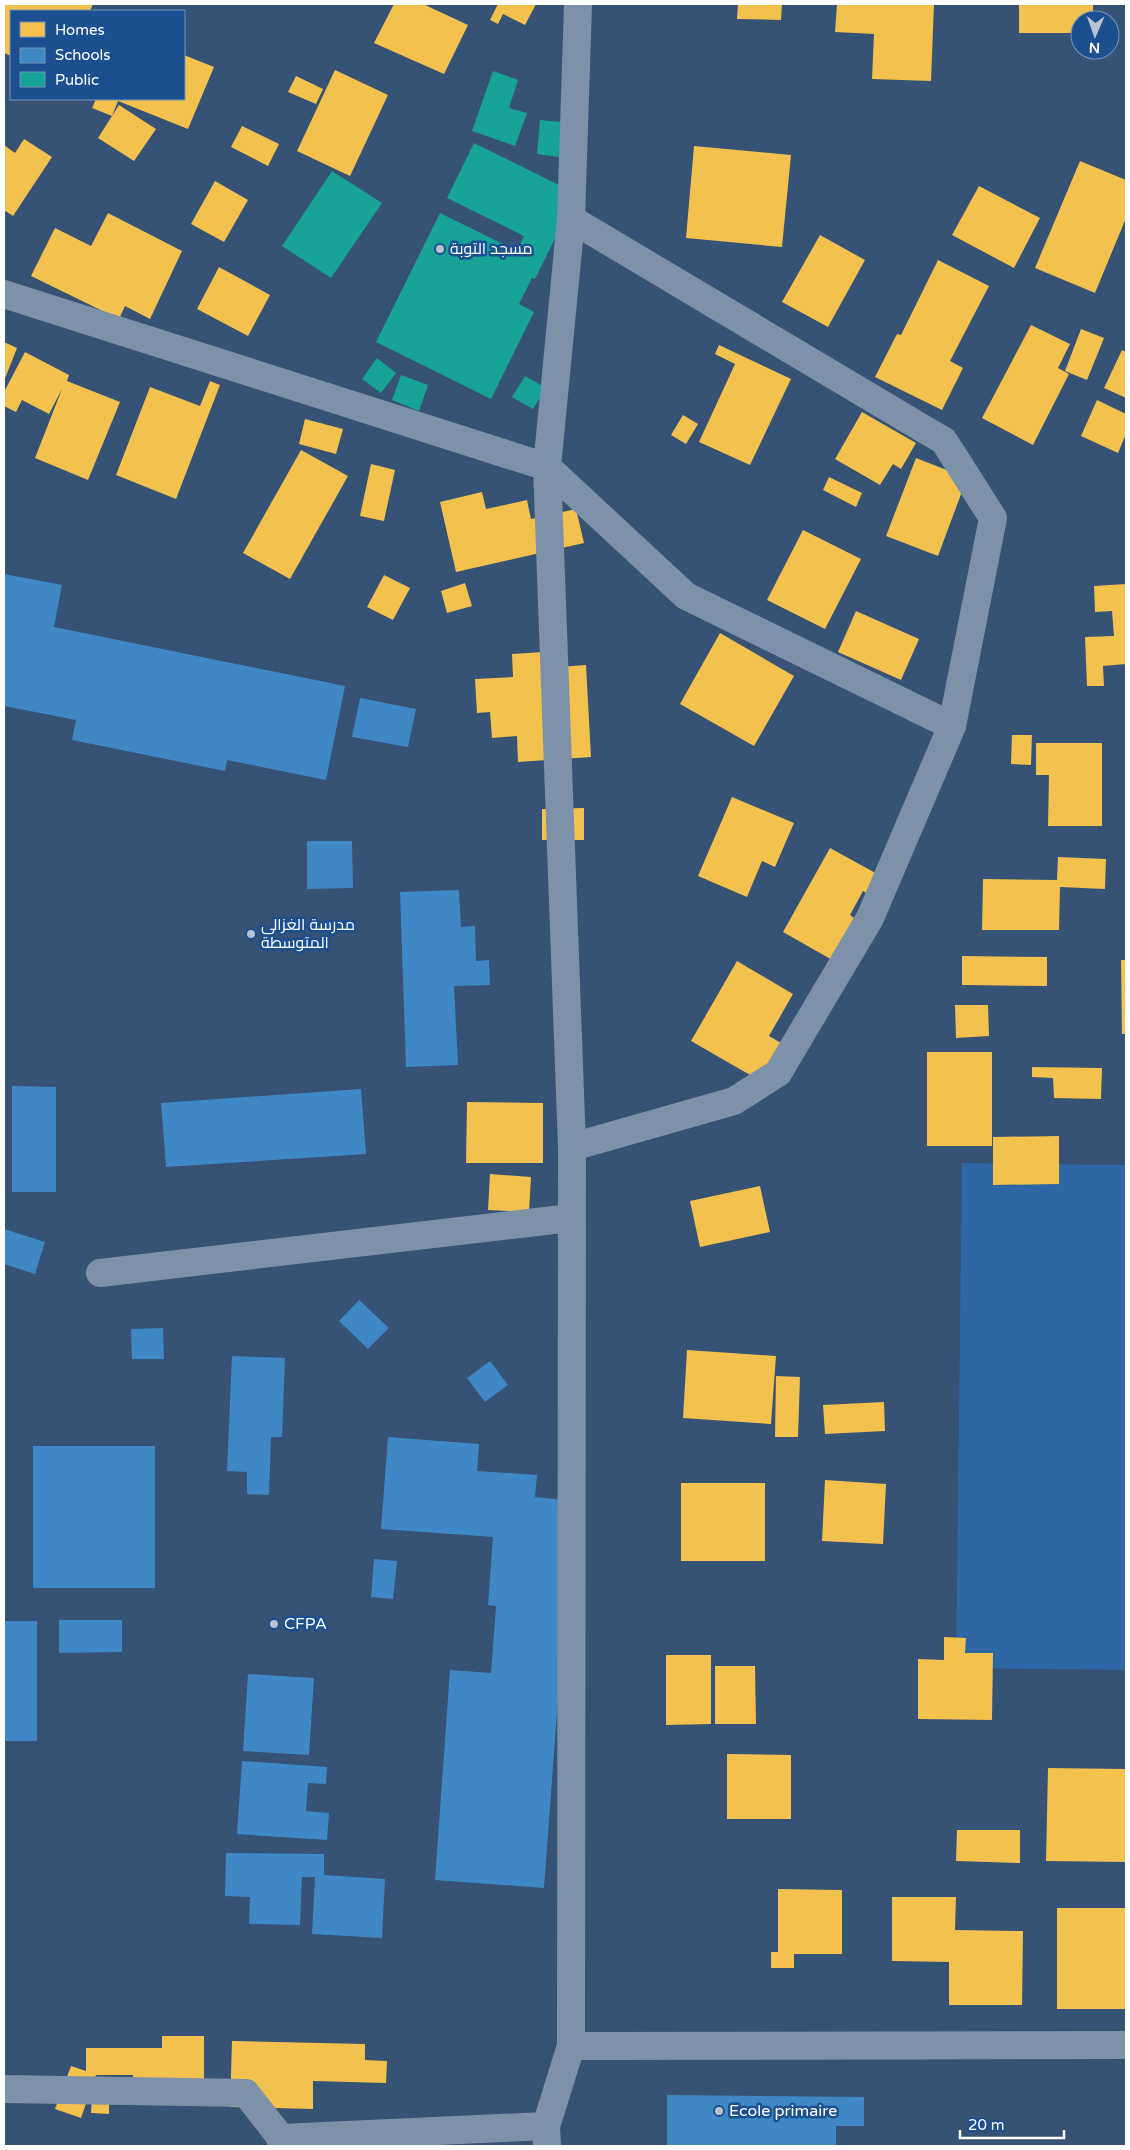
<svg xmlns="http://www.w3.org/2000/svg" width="1130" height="2150" font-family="'Varela Round',Cairo,sans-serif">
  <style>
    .green { fill: #2f66a5 }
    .homes { fill: #f2c14e }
    .schools { fill: #3f88c5 }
    .public { fill: #17a398 }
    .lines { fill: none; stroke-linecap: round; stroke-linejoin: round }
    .street { stroke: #7d92a8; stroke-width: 28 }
    .poi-dot { fill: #b9c2ce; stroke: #1b4f8f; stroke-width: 2 }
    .labels { text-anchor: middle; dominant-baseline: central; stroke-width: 5; stroke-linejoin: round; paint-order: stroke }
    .poi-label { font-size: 16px; fill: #fff; stroke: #1b4f8f; text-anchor: start }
  </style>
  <rect width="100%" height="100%" fill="#365274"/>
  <polygon class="green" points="962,1163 1126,1165 1126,1670 956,1668"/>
  <g class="homes">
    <polygon points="4,4 93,4 90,11 11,11 11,56 4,53"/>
    <polygon points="394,4 423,4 468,25 444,74 374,43"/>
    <polygon points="498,4 536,4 525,25 503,14 498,24 490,20"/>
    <polygon points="738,4 782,4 781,20 737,19"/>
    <polygon points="837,4 934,4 931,81 872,79 874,34 835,32"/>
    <polygon points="1019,4 1093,4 1093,20 1080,20 1080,33 1019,33"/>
    <polygon points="184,55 214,67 188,129 118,101 112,116 119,105 156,129 134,161 98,138 112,116 92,108 96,99 184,99"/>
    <polygon points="335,70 388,95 350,176 297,151"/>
    <polygon points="296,76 323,89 316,104 288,92"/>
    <polygon points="242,126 279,144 268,166 231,147"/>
    <polygon points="24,139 52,157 13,216 4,210 4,145 15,153"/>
    <polygon points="694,146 791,155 782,247 686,238"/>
    <polygon points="1080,161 1126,180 1126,218 1095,293 1035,268"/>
    <polygon points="215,181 248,200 224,242 191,224"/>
    <polygon points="979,186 1040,218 1014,268 952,235"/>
    <polygon points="108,213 182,251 150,319 125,306 119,319 31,276 55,228 91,246"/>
    <polygon points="820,235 865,260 828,327 782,302"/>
    <polygon points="938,260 989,286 950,361 963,368 942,410 875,377 897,334 901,335"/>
    <polygon points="219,267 270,295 248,336 197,309"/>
    <polygon points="1031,325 1070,344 1058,368 1069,374 1033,445 982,418"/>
    <polygon points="1081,329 1104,338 1087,380 1065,371"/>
    <polygon points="4,342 17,348 4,381"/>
    <polygon points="719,345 791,379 750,465 699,442 735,364 715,354"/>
    <polygon points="1122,350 1126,352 1126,398 1104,388"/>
    <polygon points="25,352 69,375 67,381 120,402 88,480 35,458 62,389 49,414 22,400 16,412 4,406 4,392"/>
    <polygon points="210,381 220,385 176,499 116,475 150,387 200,406"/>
    <polygon points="1097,400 1126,414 1126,434 1118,453 1081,436"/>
    <polygon points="862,412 916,443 901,469 893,464 880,485 835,459"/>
    <polygon points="683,415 698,424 686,444 671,435"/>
    <polygon points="305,419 343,429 336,454 299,444"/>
    <polygon points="301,450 348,476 290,579 243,553"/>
    <polygon points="916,458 967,478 938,556 886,536"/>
    <polygon points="371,464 395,470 384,521 360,516"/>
    <polygon points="829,477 862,493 856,507 823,490"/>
    <polygon points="482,492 486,509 527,500 531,519 576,509 584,543 456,572 440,502"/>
    <polygon points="803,530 861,559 825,629 767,600"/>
    <polygon points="384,575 410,588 393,620 367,607"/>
    <polygon points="465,583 472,606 447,613 441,591"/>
    <polygon points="1126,584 1126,664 1103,666 1104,686 1087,686 1085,637 1114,636 1112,611 1095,612 1094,586"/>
    <polygon points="856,611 919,639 901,680 838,652"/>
    <polygon points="720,633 794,676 754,746 680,704"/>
    <polygon points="544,652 545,668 586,665 591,757 518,762 517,736 492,738 490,712 477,713 475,679 513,677 512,654"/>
    <polygon points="1012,735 1032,735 1031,765 1011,764"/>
    <polygon points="1036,743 1102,743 1102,826 1048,826 1049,775 1036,775"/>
    <polygon points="732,797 794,823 775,867 762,861 747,897 698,876"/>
    <polygon points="584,808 584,840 542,840 542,809"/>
    <polygon points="830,848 890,881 879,901 863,891 850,915 854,918 841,965 783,932"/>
    <polygon points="1058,857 1106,859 1105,889 1060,887 1059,930 982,930 983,879 1057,880"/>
    <polygon points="962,956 1047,957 1047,986 962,985"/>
    <polygon points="1121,960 1126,960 1126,1034 1122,1034"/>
    <polygon points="737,961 793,994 769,1036 786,1046 764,1083 691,1041"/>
    <polygon points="955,1005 988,1005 989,1036 956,1038"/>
    <rect x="927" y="1052" width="65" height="94"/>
    <polygon points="1032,1067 1102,1068 1101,1099 1054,1098 1053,1078 1032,1077"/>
    <polygon points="467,1102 543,1103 543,1163 466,1163"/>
    <polygon points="1059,1136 1059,1184 993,1185 993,1137"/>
    <polygon points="490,1174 531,1177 529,1212 488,1210"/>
    <polygon points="760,1186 770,1232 700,1247 690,1201"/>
    <polygon points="687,1350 776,1356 771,1424 683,1418"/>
    <polygon points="776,1376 800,1377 798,1437 775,1437"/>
    <polygon points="884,1402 885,1431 825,1434 823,1405"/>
    <polygon points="825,1480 886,1484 883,1544 822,1541"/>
    <rect x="681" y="1483" width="84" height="78"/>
    <polygon points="944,1637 966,1638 965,1653 993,1653 992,1720 918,1719 918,1659 944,1660"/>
    <polygon points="666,1655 711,1655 711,1724 666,1725"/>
    <polygon points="715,1666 755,1666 756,1724 715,1724"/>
    <polygon points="727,1754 791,1755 791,1819 727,1819"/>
    <polygon points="1048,1768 1126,1769 1126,1862 1046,1861"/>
    <polygon points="957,1830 1020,1830 1020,1863 956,1861"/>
    <polygon points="778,1889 842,1890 842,1954 794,1954 794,1968 771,1968 771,1952 778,1952"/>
    <polygon points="892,1897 956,1897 955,1930 1023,1931 1022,2005 949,2005 949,1962 892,1961"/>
    <rect x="1057" y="1908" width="69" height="101"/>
    <polygon points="162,2036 204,2036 204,2091 133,2103 133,2075 96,2075 81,2118 55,2109 71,2066 86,2071 86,2048 162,2048"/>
    <polygon points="232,2041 365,2044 365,2060 387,2061 386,2083 313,2081 313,2109 230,2107"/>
    <polygon points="92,2098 109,2099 109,2114 91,2113"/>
  </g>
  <g class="schools">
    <polygon points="4,574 62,585 54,627 345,686 326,780 227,760 225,771 72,740 76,720 4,706"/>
    <polygon points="360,698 416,709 408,747 352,737"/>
    <polygon points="307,841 352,841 353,888 307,889"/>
    <polygon points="459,890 461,927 475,926 476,961 489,960 490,985 454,986 458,1065 406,1067 400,892"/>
    <polygon points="12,1086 56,1087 56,1192 12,1192"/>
    <polygon points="361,1089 366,1154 166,1167 161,1103"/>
    <polygon points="4,1229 45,1242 35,1274 4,1264"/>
    <polygon points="359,1300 389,1328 368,1349 339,1321"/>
    <polygon points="163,1328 164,1359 132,1359 131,1329"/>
    <polygon points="232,1356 285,1358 282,1437 271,1437 269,1495 247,1494 247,1472 227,1471"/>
    <polygon points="490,1361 508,1385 485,1402 467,1378"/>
    <polygon points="388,1437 479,1444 477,1471 537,1475 535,1497 564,1500 560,1672 544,1888 435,1880 450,1670 491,1673 496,1606 488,1605 493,1537 381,1529"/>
    <rect x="33" y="1446" width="122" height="142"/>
    <polygon points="374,1559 397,1561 393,1599 371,1597"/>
    <polygon points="59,1620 122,1620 122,1652 59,1653"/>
    <rect x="4" y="1621" width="33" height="120"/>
    <polygon points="248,1674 314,1678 309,1755 243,1751"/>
    <polygon points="242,1761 327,1767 326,1784 308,1783 306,1811 329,1813 327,1840 237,1834"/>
    <polygon points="226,1853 324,1854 324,1875 385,1879 382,1938 312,1934 315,1877 302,1877 300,1925 249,1924 250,1897 225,1896"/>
    <polygon points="667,2095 864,2097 864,2126 836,2126 836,2146 667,2146"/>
  </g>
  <g class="public">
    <polygon points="493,71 518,80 509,108 527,113 515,146 472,131"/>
    <polygon points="540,120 563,122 559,157 537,154"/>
    <polygon points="474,143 577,194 535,279 532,278 519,304 534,312 491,399 376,342 440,213 517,251 524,236 447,198"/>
    <polygon points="332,171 382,203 331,278 282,246"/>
    <polygon points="377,358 396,373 381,393 362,379"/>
    <polygon points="401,375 428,385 419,411 392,400"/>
    <polygon points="525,376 546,388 533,409 512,397"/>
  </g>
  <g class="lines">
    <g class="street">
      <polyline points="571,219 944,441 993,518 952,726 870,918 778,1073 734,1101 572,1147"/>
      <polyline points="4,294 547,467 686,596 952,726"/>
      <polyline points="100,1273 571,1218"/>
      <polyline points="571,2046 1126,2045"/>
      <polyline points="4,2089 246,2093 281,2138"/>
      <polyline points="281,2146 281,2138 546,2126"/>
      <polyline points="547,2146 546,2126 571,2046 572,1147 547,467 571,219 578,4"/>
    </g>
  </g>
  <g class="poi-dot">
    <circle cx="440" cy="249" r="5"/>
    <circle cx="251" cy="934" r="5"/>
    <circle cx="274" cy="1624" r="5"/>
    <circle cx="719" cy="2111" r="5"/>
  </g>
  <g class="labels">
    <g class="poi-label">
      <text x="450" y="249">مسجد التوبة</text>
      <text x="261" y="925">مدرسة الغزالي<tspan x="261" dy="18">المتوسطة</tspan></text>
      <text x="284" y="1624">CFPA</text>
      <text x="729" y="2111">Ecole primaire</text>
    </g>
  </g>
  <rect width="1130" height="2150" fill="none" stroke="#ffffff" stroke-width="10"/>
  <rect x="10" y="10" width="175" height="90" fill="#1b4f8f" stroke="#7695bc"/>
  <rect x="20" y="22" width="25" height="15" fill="#f2c14e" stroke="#7695bc"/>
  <text x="55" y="35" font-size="15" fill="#ffffff">Homes</text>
  <rect x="20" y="48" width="25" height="15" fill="#3f88c5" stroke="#7695bc"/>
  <text x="55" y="60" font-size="15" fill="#ffffff">Schools</text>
  <rect x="20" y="72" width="25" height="15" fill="#17a398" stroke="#7695bc"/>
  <text x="55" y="85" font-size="15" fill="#ffffff">Public</text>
  <g transform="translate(1095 35) rotate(182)"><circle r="24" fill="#1b4f8f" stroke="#7695bc"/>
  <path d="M0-4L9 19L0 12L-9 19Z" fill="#b9c2ce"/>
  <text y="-8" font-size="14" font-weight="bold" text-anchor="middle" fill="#ffffff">N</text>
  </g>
  <path d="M960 2130v8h104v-8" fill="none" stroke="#ffffff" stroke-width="2.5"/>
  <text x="968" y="2130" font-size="15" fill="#ffffff" stroke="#1b4f8f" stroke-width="4" paint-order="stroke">20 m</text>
</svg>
